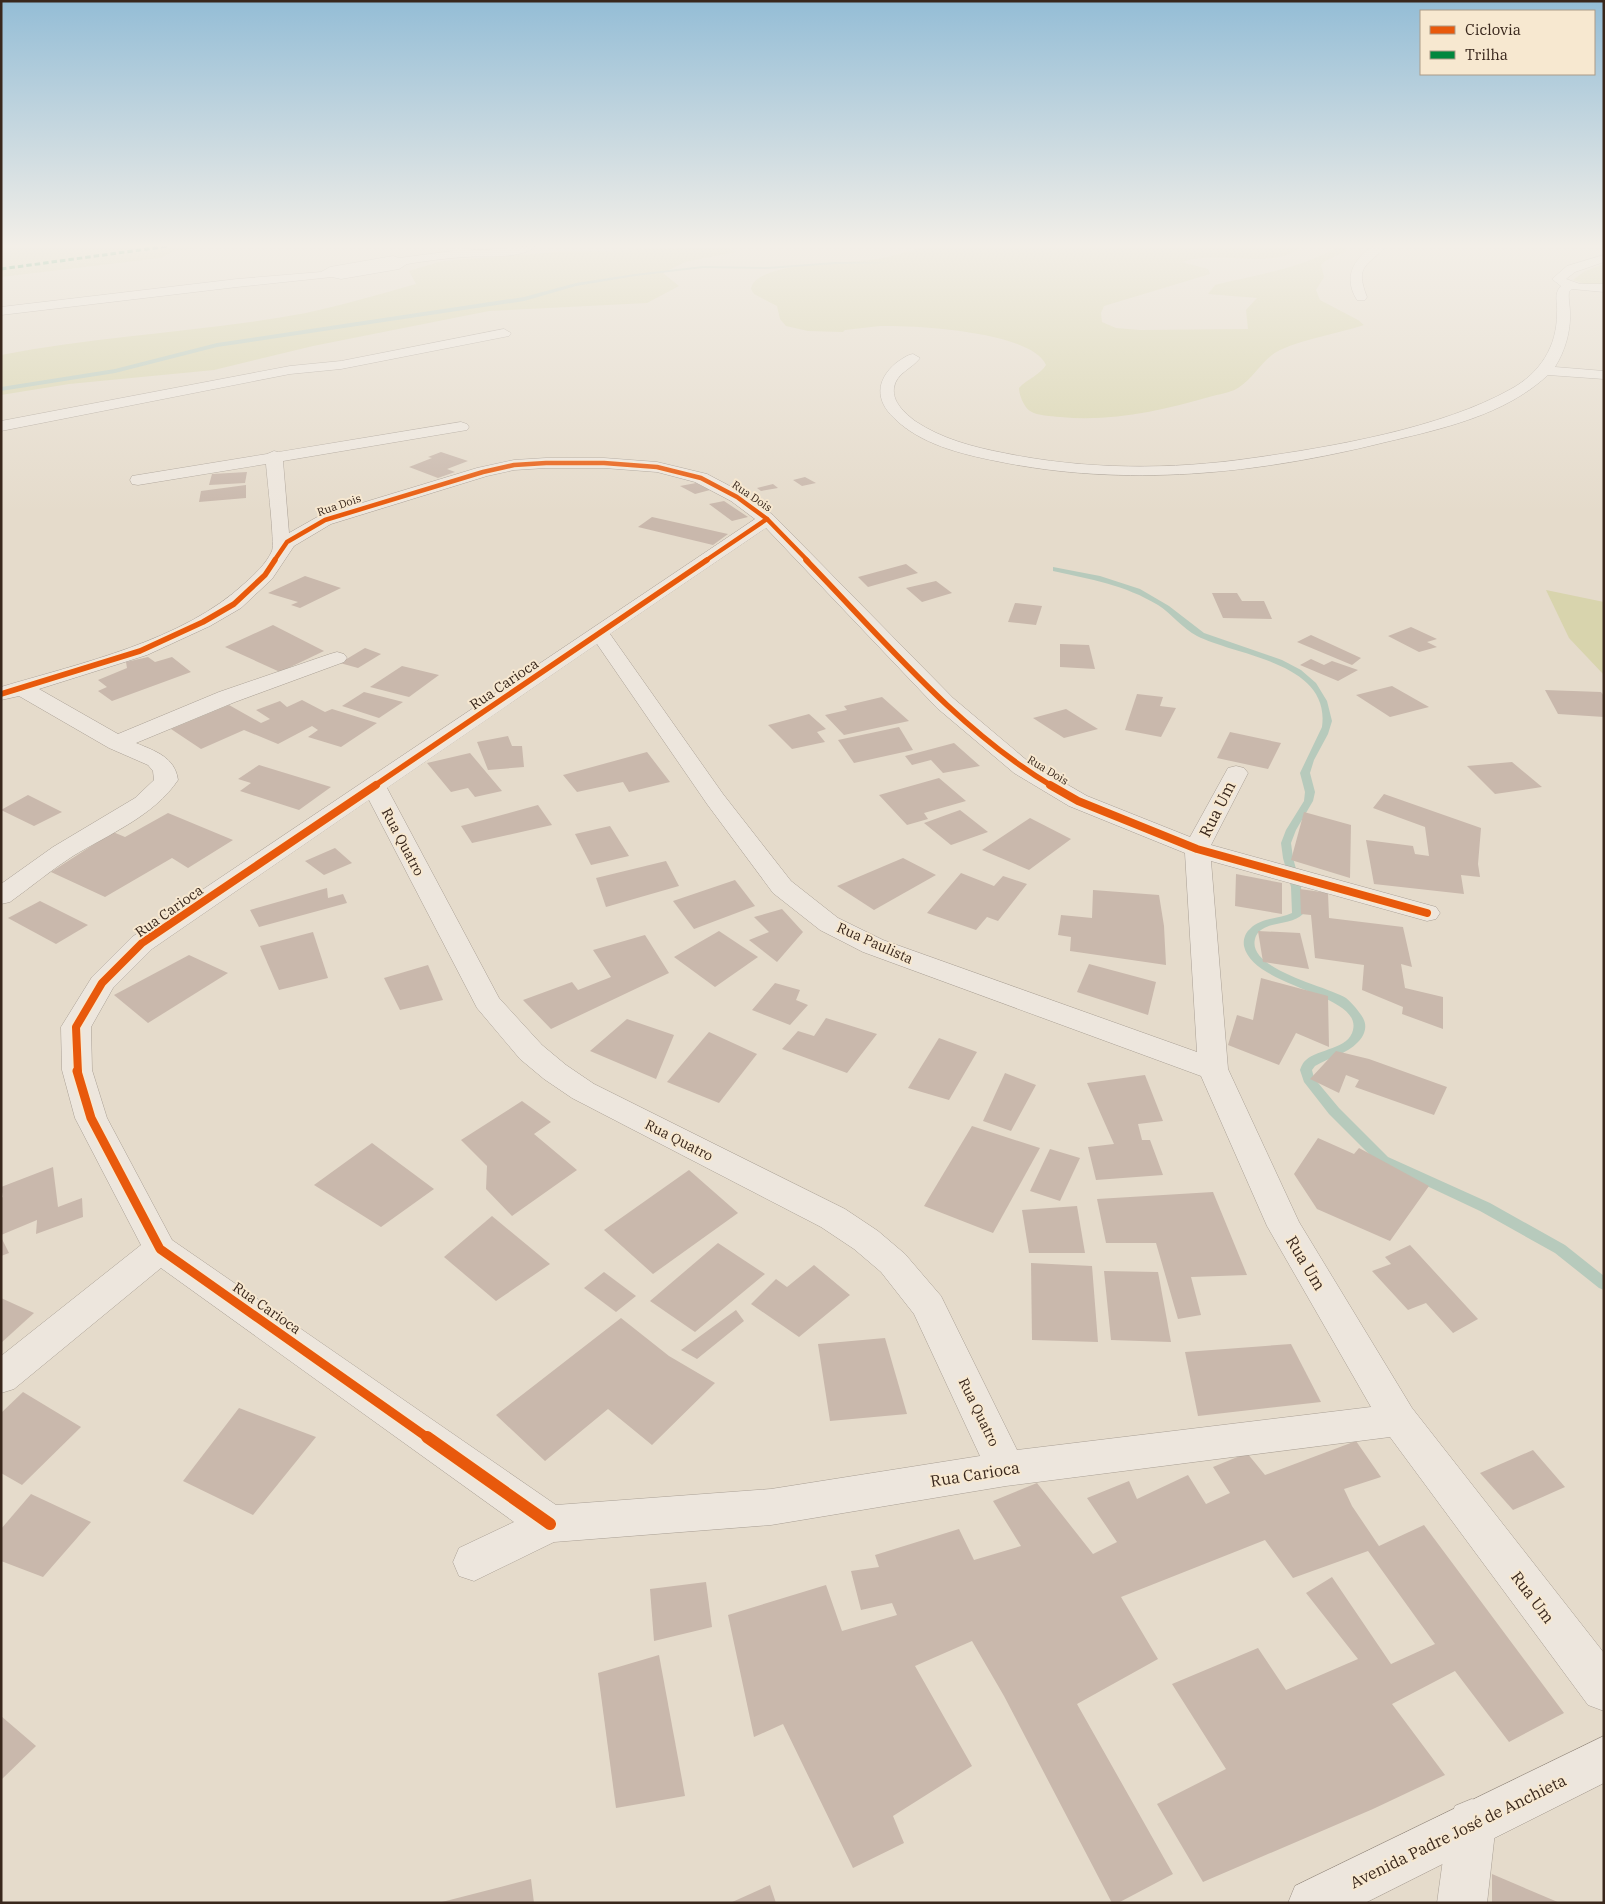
<svg xmlns="http://www.w3.org/2000/svg" width="1605" height="1904" font-family="'IBM Plex Serif',serif">
  <style>
    .green { fill: #d8d4ad }
    .lines { fill: none; stroke-linecap: round; stroke-linejoin: round }
    .stream { fill: #b7cabc; fill-rule: evenodd }
    .building { fill: #c9b8ac }
    .minor-casing { stroke: #aaa095; stroke-width: 1 }
    .secondary-casing { stroke: #9a8f84; stroke-width: 1 }
    .minor { fill: #ede6dd; fill-rule: evenodd }
    .secondary { fill: #ede6dd; fill-rule: evenodd }
    .quiet { stroke: #00873e; stroke-width: 3; stroke-dasharray: 5.5 3; stroke-linecap: butt }
    .cycleway-far4-casing { stroke: #f7e8d0; stroke-width: 6 }
    .cycleway-far3-casing { stroke: #f7e8d0; stroke-width: 8 }
    .cycleway-far2-casing { stroke: #f7e8d0; stroke-width: 11 }
    .cycleway-far1-casing { stroke: #f7e8d0; stroke-width: 12 }
    .cycleway-casing { stroke: #f7e8d0; stroke-width: 15 }
    .cycleway-far4 { stroke: #e8590c; stroke-width: 4.5 }
    .cycleway-far3 { stroke: #e8590c; stroke-width: 5.5 }
    .cycleway-far2 { stroke: #e8590c; stroke-width: 8 }
    .cycleway-far1 { stroke: #e8590c; stroke-width: 9 }
    .cycleway { stroke: #e8590c; stroke-width: 12 }
    .labels { text-anchor: middle; dominant-baseline: central; stroke-width: 4; stroke-linejoin: round; paint-order: stroke }
    .far-street-label { font-size: 11px; fill: #39271c; stroke: #f7e8d0 }
    .street-label { font-size: 14px; fill: #39271c; stroke: #f7e8d0 }
    .near-street-label { font-size: 16px; fill: #39271c; stroke: #f7e8d0 }
  </style>
  <rect width="100%" height="100%" fill="#e5dbcb"/>
  <g class="green">
    <polygon points="1,246 210,246 175,251 160,258 1,277"/>
    <path d="M 927,246 L 1307,246 C 1297,248 1289,256 1279,257 C 1248,263 1212,252 1182,262 L 1208,269 L 1210,274 L 1104,306 L 1101,313 L 1102,322 L 1116,328 L 1140,330 L 1248,329 L 1246,310 L 1257,298 L 1208,294 L 1215,285 C 1255,275 1300,269 1335,248 L 1322,246 L 1346,246 L 1346,251 L 1325,261 L 1321,265 L 1324,277 L 1316,290 L 1320,300 L 1358,320 L 1364,325 C 1336,334 1307,338 1280,350 C 1263,358 1254,378 1238,388 C 1230,393 1219,394 1209,397 C 1160,411 1112,422 1060,417 C 1051,416 1038,416 1030,411 C 1024,407 1019,395 1019,388 C 1027,379 1040,375 1046,365 C 1032,331 912,325 880,326 C 868,327 857,329 845,330 L 843,332 L 808,331 L 786,326 L 780,319 L 777,306 L 754,294 L 751,289 C 754,262 849,263 870,260 C 890,258 908,251 927,246 Z"/>
    <path d="M 724,247 L 736,252 L 685,262 L 663,273 L 679,286 L 647,303 L 489,311 L 313,346 L 214,370 L 69,384 L 1,395 L 1,355 C 102,335 205,332 306,313 C 343,305 380,294 416,284 L 409,271 L 442,261 L 557,252 Z"/>
    <polygon points="1604,264 1604,284 1588,285 1573,280 1585,271"/>
    <polygon points="1546,590 1604,602 1604,675 1569,638"/>
  </g>
  <g class="lines">
    <g class="stream">
      <polygon points="835,262 897,263 835,264 768,269 703,268 635,276 576,286 524,301 217,347 115,373 1,391 1,387 115,369 217,343 524,297 576,283 635,274 703,266 768,267"/>
      <path d="M 1053,567 L 1100,576 L 1140,589 L 1169,606 L 1204,633 L 1282,660 L 1301,670 L 1316,683 L 1327,701 L 1332,721 L 1328,734 L 1314,760 L 1310,773 L 1315,792 L 1313,801 L 1296,830 L 1291,843 L 1293,858 L 1301,887 L 1303,914 C 1292,926 1264,920 1256,936 C 1242,969 1328,986 1346,998 C 1352,1003 1359,1011 1363,1018 C 1368,1027 1364,1036 1358,1042 C 1347,1054 1328,1058 1315,1066 L 1312,1070 L 1314,1078 L 1339,1108 L 1388,1157 L 1490,1203 L 1565,1245 L 1604,1276 L 1604,1290 L 1599,1288 L 1555,1253 L 1480,1211 L 1378,1163 L 1329,1114 L 1304,1082 L 1300,1070 C 1301,1067 1303,1062 1306,1060 C 1318,1049 1349,1049 1353,1030 C 1362,993 1253,988 1244,946 C 1243,940 1245,933 1250,929 C 1260,918 1279,919 1292,913 L 1291,887 L 1283,858 L 1281,843 L 1286,830 L 1304,801 L 1305,792 L 1300,773 L 1322,727 C 1331,662 1236,656 1197,636 C 1182,628 1172,614 1158,605 C 1125,585 1090,579 1053,571 Z"/>
    </g>
  </g>
  <g class="building">
    <polygon points="441,452 468,461 447,469 455,472 438,478 409,467 432,458 428,457"/>
    <polygon points="247,472 245,483 209,485 212,474"/>
    <polygon points="805,477 816,483 802,486 793,480"/>
    <polygon points="696,483 710,490 695,494 680,486"/>
    <polygon points="773,484 778,488 761,491 757,488"/>
    <polygon points="246,485 246,498 199,502 201,491"/>
    <polygon points="724,501 748,517 732,521 709,504"/>
    <polygon points="652,517 728,534 713,545 638,527"/>
    <polygon points="906,564 918,573 868,587 858,577"/>
    <polygon points="305,576 341,588 300,608 291,605 298,602 268,593"/>
    <polygon points="936,581 952,593 922,602 906,588"/>
    <polygon points="1212,593 1237,593 1242,601 1264,601 1272,619 1223,618"/>
    <polygon points="1015,603 1042,606 1036,625 1008,622"/>
    <polygon points="273,625 324,651 280,672 225,647"/>
    <polygon points="1411,627 1437,639 1427,642 1437,647 1419,652 1388,636"/>
    <polygon points="1311,635 1361,658 1352,665 1297,642"/>
    <polygon points="1060,644 1089,645 1095,669 1060,667"/>
    <polygon points="365,648 381,654 358,668 340,663"/>
    <polygon points="148,657 155,662 172,657 191,672 112,701 98,691 107,687 98,680 127,668 126,662"/>
    <polygon points="1311,659 1324,665 1332,661 1358,670 1338,681 1300,665"/>
    <polygon points="402,666 439,675 409,697 370,687"/>
    <polygon points="1392,686 1429,707 1390,717 1356,695"/>
    <polygon points="1545,690 1601,692 1604,696 1604,717 1558,714"/>
    <polygon points="364,692 403,702 379,718 342,706"/>
    <polygon points="1137,694 1163,697 1160,706 1176,708 1161,737 1125,730"/>
    <polygon points="882,697 909,721 844,735 825,715 847,710 844,706"/>
    <polygon points="302,700 325,712 332,709 377,723 341,747 308,737 318,730 312,726 278,744 244,730 201,749 171,729 229,705 261,723 270,719 256,710 280,701 287,707"/>
    <polygon points="1066,709 1098,729 1064,738 1033,718"/>
    <polygon points="809,714 826,729 817,732 825,742 792,749 768,725"/>
    <polygon points="899,727 913,750 854,763 838,740"/>
    <polygon points="1230,732 1281,743 1268,769 1217,758"/>
    <polygon points="508,736 512,746 522,746 524,767 488,770 477,742"/>
    <polygon points="954,743 980,766 943,773 931,760 912,765 905,756"/>
    <polygon points="647,752 670,782 629,792 623,782 577,792 563,775"/>
    <polygon points="470,753 502,791 475,797 468,788 451,792 427,763"/>
    <polygon points="1512,762 1542,787 1495,794 1467,766"/>
    <polygon points="259,765 331,787 299,810 240,791 251,783 238,779"/>
    <polygon points="939,778 966,801 924,813 928,819 907,825 879,795"/>
    <polygon points="1384,794 1481,828 1478,864 1480,877 1461,875 1464,894 1374,884 1366,840 1413,846 1415,854 1429,856 1425,827 1373,808"/>
    <polygon points="28,795 62,812 34,826 1,810"/>
    <polygon points="538,805 552,825 472,843 461,826"/>
    <polygon points="960,810 988,832 951,845 924,823"/>
    <polygon points="1304,812 1351,825 1350,878 1291,860"/>
    <polygon points="168,813 233,840 188,868 172,858 105,897 51,872 113,832 125,837"/>
    <polygon points="1030,818 1071,839 1029,870 982,850"/>
    <polygon points="610,826 629,856 591,865 575,834"/>
    <polygon points="335,848 352,863 324,875 305,861"/>
    <polygon points="903,858 936,875 874,910 837,886"/>
    <polygon points="666,861 679,886 606,907 596,878"/>
    <polygon points="961,873 994,886 1003,876 1027,884 998,921 987,917 976,930 927,913"/>
    <polygon points="1236,874 1282,883 1282,914 1235,906"/>
    <polygon points="735,880 755,906 694,929 673,901"/>
    <polygon points="327,888 328,898 343,894 347,903 259,927 250,910"/>
    <polygon points="1300,889 1328,893 1329,918 1403,927 1412,967 1401,964 1405,988 1443,997 1443,1029 1402,1014 1403,1007 1362,990 1364,965 1315,958 1311,915 1301,914"/>
    <polygon points="1093,890 1159,895 1164,926 1166,965 1070,951 1071,937 1058,935 1061,915 1092,918"/>
    <polygon points="40,901 88,925 56,944 8,918"/>
    <polygon points="782,909 803,932 777,962 749,940 769,932 754,917"/>
    <polygon points="719,931 758,957 715,987 674,957"/>
    <polygon points="1258,931 1300,933 1309,969 1263,962"/>
    <polygon points="313,932 328,978 279,990 260,946"/>
    <polygon points="645,935 669,973 551,1029 523,1000 572,982 578,990 611,977 593,950"/>
    <polygon points="189,955 228,973 148,1023 114,995"/>
    <polygon points="1089,964 1156,982 1148,1015 1077,992"/>
    <polygon points="428,965 443,1000 400,1010 384,978"/>
    <polygon points="1261,978 1328,996 1329,1047 1296,1033 1279,1065 1228,1045 1237,1015 1253,1020"/>
    <polygon points="775,983 800,990 796,1000 808,1005 790,1025 752,1010"/>
    <polygon points="826,1018 877,1034 847,1073 782,1049 798,1031 814,1036"/>
    <polygon points="627,1019 674,1035 656,1079 590,1051"/>
    <polygon points="709,1032 757,1054 719,1103 667,1082"/>
    <polygon points="939,1038 977,1052 949,1100 908,1088"/>
    <polygon points="1336,1051 1369,1059 1447,1087 1434,1115 1355,1087 1359,1080 1346,1075 1339,1093 1310,1079"/>
    <polygon points="1005,1073 1036,1085 1011,1131 983,1121"/>
    <polygon points="1145,1075 1163,1121 1138,1124 1142,1140 1150,1140 1163,1175 1096,1180 1088,1147 1114,1144 1087,1083"/>
    <polygon points="522,1101 551,1122 534,1134 577,1170 512,1216 486,1189 487,1166 461,1140"/>
    <polygon points="972,1126 1040,1148 993,1233 924,1206"/>
    <polygon points="1318,1138 1354,1154 1359,1148 1429,1186 1390,1241 1317,1209 1294,1174"/>
    <polygon points="372,1143 434,1189 381,1227 314,1185"/>
    <polygon points="1050,1149 1080,1158 1060,1201 1030,1191"/>
    <polygon points="53,1167 58,1207 82,1198 83,1217 36,1234 37,1220 1,1235 1,1198 3,1197 1,1187"/>
    <polygon points="689,1170 738,1213 653,1274 604,1230"/>
    <polygon points="1213,1192 1247,1275 1191,1277 1201,1315 1178,1319 1156,1243 1106,1243 1097,1199"/>
    <polygon points="1077,1206 1085,1253 1029,1253 1022,1210"/>
    <polygon points="492,1216 550,1264 496,1301 444,1257"/>
    <polygon points="1,1237 9,1253 1,1256"/>
    <polygon points="718,1243 765,1274 695,1332 650,1301"/>
    <polygon points="1410,1245 1478,1319 1453,1333 1426,1303 1408,1310 1372,1271 1391,1264 1385,1257"/>
    <polygon points="1031,1263 1092,1266 1098,1342 1032,1340"/>
    <polygon points="814,1265 850,1295 799,1337 751,1304 776,1279 787,1287"/>
    <polygon points="1104,1271 1158,1272 1171,1342 1111,1340"/>
    <polygon points="604,1272 636,1296 616,1312 584,1288"/>
    <polygon points="1,1298 34,1313 1,1343"/>
    <polygon points="736,1310 744,1321 697,1359 681,1350"/>
    <polygon points="621,1318 669,1356 715,1383 652,1445 608,1409 545,1461 496,1415"/>
    <polygon points="885,1338 907,1414 830,1421 818,1344"/>
    <polygon points="1291,1344 1321,1402 1198,1416 1185,1352"/>
    <polygon points="23,1392 81,1427 22,1485 1,1473 1,1413"/>
    <polygon points="239,1408 316,1437 253,1515 183,1481"/>
    <polygon points="1356,1441 1381,1477 1344,1489 1352,1506 1379,1546 1424,1525 1564,1713 1509,1742 1455,1671 1392,1704 1445,1775 1373,1809 1203,1882 1157,1804 1226,1769 1172,1684 1258,1648 1286,1690 1358,1659 1306,1593 1332,1577 1391,1664 1435,1644 1368,1551 1293,1578 1265,1540 1121,1597 1158,1659 1077,1704 1173,1874 1118,1903 1112,1903 1004,1696 972,1641 915,1666 972,1766 893,1816 904,1843 853,1868 783,1724 754,1737 728,1615 826,1585 842,1631 897,1615 892,1603 861,1610 851,1571 879,1567 875,1555 959,1529 974,1560 1021,1546 993,1501 1037,1483 1093,1554 1117,1542 1087,1498 1129,1481 1137,1499 1188,1475 1206,1504 1230,1493 1213,1467 1247,1453 1265,1475"/>
    <polygon points="1533,1450 1565,1487 1513,1510 1480,1473"/>
    <polygon points="31,1494 91,1522 43,1577 1,1561 1,1529"/>
    <polygon points="706,1582 712,1627 654,1641 650,1589"/>
    <polygon points="659,1655 685,1796 616,1808 598,1673"/>
    <polygon points="1,1716 36,1746 1,1780"/>
    <polygon points="1492,1874 1560,1903 1492,1903"/>
    <polygon points="531,1879 534,1903 442,1903 442,1902"/>
    <polygon points="770,1885 776,1903 730,1903"/>
  </g>
  <g class="lines">
    <defs>
      <g id="minor">
        <path d="M 452,246 L 465,246 L 464,249 L 483,250 L 535,246 C 522,260 484,255 466,257 C 446,258 426,261 407,264 L 399,269 L 341,279 L 332,277 L 237,287 L 1,315 L 1,307 L 237,279 L 321,272 L 330,267 L 393,256 L 399,258 L 453,251 Z"/>
        <path d="M 1373,246 L 1386,246 C 1368,267 1354,264 1367,297 L 1365,300 L 1357,300 C 1343,278 1353,259 1373,246 Z"/>
        <path d="M 1604,255 L 1604,262 L 1575,272 L 1566,279 L 1580,284 L 1604,284 L 1604,292 L 1572,289 L 1569,292 C 1568,299 1570,305 1570,312 C 1571,331 1565,351 1555,367 L 1604,371 L 1604,379 L 1548,375 C 1505,415 1442,429 1386,442 C 1258,474 1126,488 996,461 C 961,454 920,444 894,418 C 875,400 876,380 896,363 C 902,359 907,355 913,354 L 920,358 C 912,369 896,373 894,388 C 892,402 905,413 915,421 C 942,439 973,447 1004,453 C 1086,470 1171,470 1253,458 C 1332,447 1442,428 1511,389 C 1540,373 1557,347 1557,313 C 1558,303 1553,294 1561,286 L 1552,279 L 1567,266 Z"/>
        <polygon points="504,329 511,333 509,336 341,369 290,374 1,431 1,421 290,366 341,361"/>
        <path d="M 461,422 L 467,424 L 469,427 L 467,430 L 283,461 L 289,533 L 319,516 L 477,468 L 514,460 L 546,458 L 604,458 L 657,462 L 707,474 L 743,493 L 773,515 L 953,698 L 1030,763 L 1087,796 L 1190,837 L 1228,768 L 1236,766 L 1244,768 L 1248,773 L 1211,845 L 1436,907 L 1440,913 L 1436,919 L 1427,921 L 1211,861 L 1228,1069 L 1299,1222 L 1412,1408 L 1604,1653 L 1604,1711 L 1588,1705 L 1390,1437 L 1006,1486 L 771,1525 L 554,1542 L 474,1581 L 459,1576 L 453,1562 L 459,1548 L 514,1522 L 161,1268 L 14,1389 L 1,1393 L 1,1356 L 141,1245 L 75,1118 L 62,1070 L 61,1027 L 92,977 L 132,937 L 755,519 L 731,501 L 695,482 L 657,472 L 604,468 L 546,468 L 514,470 L 487,476 L 331,524 L 294,546 L 272,579 L 241,608 L 210,626 L 147,655 L 39,689 L 118,734 L 219,692 L 330,654 L 337,652 L 344,654 L 347,658 L 344,662 L 235,702 L 136,743 C 155,751 175,757 178,780 C 154,816 109,834 73,856 C 51,870 31,887 10,902 L 1,904 L 1,884 L 53,847 L 135,798 L 154,780 L 153,771 L 148,765 L 109,748 L 19,696 L 1,700 L 1,687 C 81,663 183,641 245,583 C 255,574 266,564 272,551 C 275,544 267,477 266,464 L 138,485 L 132,484 L 130,480 L 132,476 L 267,454 L 274,451 L 278,452 ZM 766,528 L 937,708 L 1014,773 L 1069,806 L 1185,853 L 1197,1052 L 883,940 L 838,918 L 791,881 L 723,794 L 610,634 ZM 597,644 L 707,804 L 773,893 L 820,930 L 863,952 L 1201,1076 L 1267,1226 L 1371,1407 L 1017,1450 L 941,1296 L 905,1254 L 878,1231 L 845,1209 L 594,1084 L 566,1065 L 542,1045 L 499,998 L 387,788 ZM 369,800 L 477,1008 L 520,1059 L 544,1079 L 572,1098 L 821,1227 L 854,1249 L 881,1272 L 914,1314 L 980,1456 L 771,1489 L 556,1505 L 172,1240 L 107,1118 L 92,1070 L 91,1027 L 113,988 L 152,949 Z"/>
        <polygon points="1472,1799 1489,1806 1496,1823 1487,1903 1437,1903 1448,1823 1455,1806"/>
      </g>
      <polygon id="secondary" points="1604,1736 1604,1783 1365,1903 1288,1903 1295,1886"/>
    </defs>
    <use href="#minor" class="minor-casing"/>
    <use href="#secondary" class="secondary-casing"/>
    <use href="#minor" class="minor"/>
    <use href="#secondary" class="secondary"/>
    <polyline class="quiet" points="1,269 169,246"/>
    <defs>
      <g id="cycleway-far4">
        <polyline points="274,561 287,542 325,520 483,472 514,465 546,463 604,463 657,467 701,478 737,497 767,519 808,561"/>
        <polyline points="705,561 767,519"/>
      </g>
      <g id="cycleway-far3">
        <path d="M 806,560 C 881,637 959,731 1052,786"/>
        <polyline points="1,694 140,651 203,622 234,604 265,575 275,560"/>
        <polyline points="374,786 707,560"/>
      </g>
      <g id="cycleway-far2">
        <polyline points="1050,785 1078,801 1197,849 1427,913"/>
        <polyline points="78,1073 76,1027 102,983 142,943 376,785"/>
      </g>
      <polyline id="cycleway-far1" points="77,1071 91,1118 160,1249 428,1438"/>
      <polyline id="cycleway" points="427,1437 550,1524"/>
    </defs>
    <use href="#cycleway-far4" class="cycleway-far4-casing"/>
    <use href="#cycleway-far3" class="cycleway-far3-casing"/>
    <use href="#cycleway-far2" class="cycleway-far2-casing"/>
    <use href="#cycleway-far1" class="cycleway-far1-casing"/>
    <use href="#cycleway" class="cycleway-casing"/>
    <use href="#cycleway-far4" class="cycleway-far4"/>
    <use href="#cycleway-far3" class="cycleway-far3"/>
    <use href="#cycleway-far2" class="cycleway-far2"/>
    <use href="#cycleway-far1" class="cycleway-far1"/>
    <use href="#cycleway" class="cycleway"/>
  </g>
  <linearGradient id="sky" x2="0" y2="1"><stop stop-color="#94bdd6"/><stop offset="0.48" stop-color="#f3efe8"/><stop offset="1" stop-color="#f3efe8" stop-opacity="0"/></linearGradient>
  <rect width="1605" height="512" fill="url(#sky)"/>
  <g class="labels">
    <g class="far-street-label">
      <text transform="translate(752 496) rotate(34)">Rua Dois</text>
      <text transform="translate(339 505) rotate(-19)">Rua Dois</text>
      <text transform="translate(1048 770) rotate(31)">Rua Dois</text>
    </g>
    <g class="street-label">
      <text transform="translate(504 684) rotate(-34)">Rua Carioca</text>
      <text transform="translate(403 842) rotate(62)">Rua Quatro</text>
      <text transform="translate(169 911) rotate(-35)">Rua Carioca</text>
      <text transform="translate(875 943) rotate(24)">Rua Paulista</text>
      <text transform="translate(679 1140) rotate(27)">Rua Quatro</text>
      <text transform="translate(267 1308) rotate(35)">Rua Carioca</text>
      <text transform="translate(979 1412) rotate(64)">Rua Quatro</text>
    </g>
    <g class="near-street-label">
      <text transform="translate(1217 809) rotate(-63)">Rua Um</text>
      <text transform="translate(1306 1263) rotate(59)">Rua Um</text>
      <text transform="translate(975 1474) rotate(-9)">Rua Carioca</text>
      <text transform="translate(1533 1597) rotate(53)">Rua Um</text>
      <text transform="translate(1458 1831) rotate(-26)">Avenida Padre José de Anchieta</text>
    </g>
  </g>
  <rect width="1605" height="1904" fill="none" stroke="#39271c" stroke-width="5"/>
  <rect x="1420" y="10" width="175" height="65" fill="#f7e8d0" stroke="#ab9b88"/>
  <rect x="1430" y="26" width="25" height="8" fill="#e8590c" stroke="#ab9b88"/>
  <text x="1465" y="35" font-size="15" fill="#39271c">Ciclovia</text>
  <rect x="1430" y="51" width="25" height="8" fill="#00873e" stroke="#ab9b88"/>
  <text x="1465" y="60" font-size="15" fill="#39271c">Trilha</text>
</svg>
